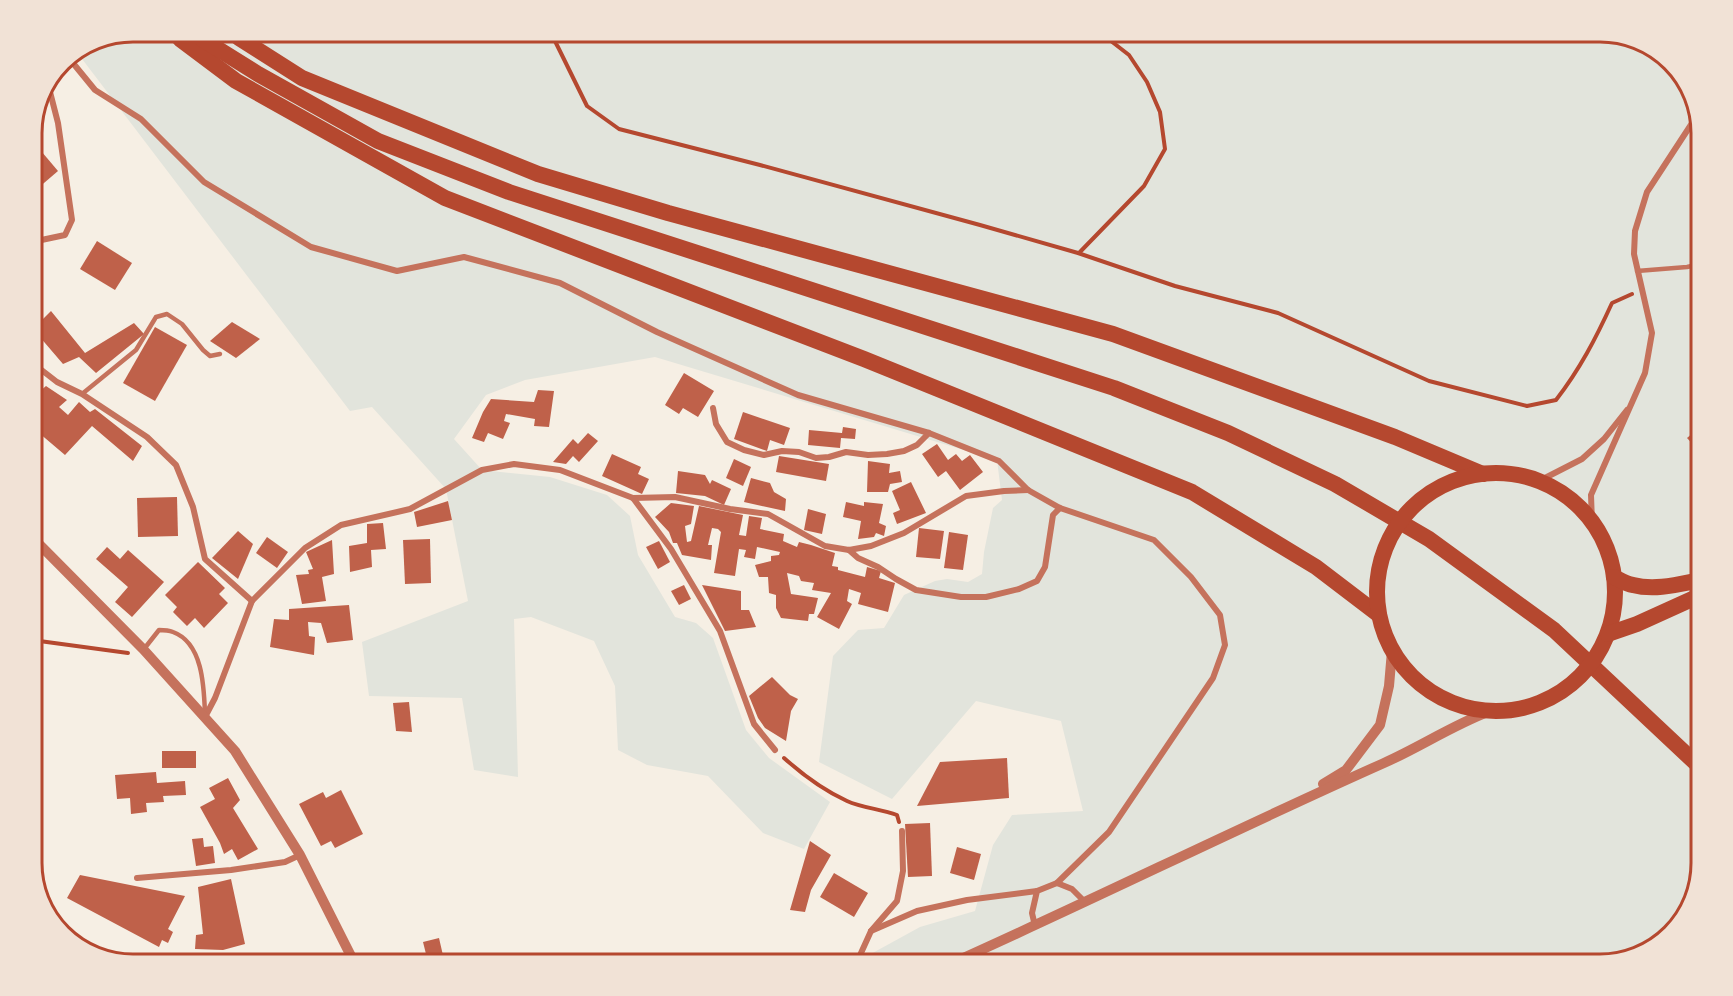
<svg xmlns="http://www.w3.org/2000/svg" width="1733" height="996" font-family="'Titillium Web',sans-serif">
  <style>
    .green { fill: #e2e4dc }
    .building { fill: #bf614a }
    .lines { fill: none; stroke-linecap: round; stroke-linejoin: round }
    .path { stroke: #b5482f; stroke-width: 4 }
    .service { stroke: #c5725c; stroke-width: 4.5 }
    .minor { stroke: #c5725c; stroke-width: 6 }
    .tertiary { stroke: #c5725c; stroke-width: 10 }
    .trunk { stroke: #b5482f; stroke-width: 16 }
    .rim { fill: none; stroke: #b5482f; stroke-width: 3 }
  </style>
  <rect width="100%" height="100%" fill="#f6efe4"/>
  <polygon class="green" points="1600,32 1650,45 1688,82 1701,127 1701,863 1688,913 1651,951 1600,964 1071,964 1065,960 1063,964 856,964 858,961 920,927 975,911 993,845 1012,815 1083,811 1061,721 976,701 892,799 819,762 833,656 858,630 884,628 904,595 935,581 947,579 968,582 982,574 984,552 993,508 1002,500 997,460 655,357 525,380 486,395 454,439 482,470 550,477 607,495 630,516 638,555 675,617 696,623 713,638 746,730 769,758 830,802 804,849 763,833 708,776 647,765 618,750 615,686 594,641 531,617 514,619 518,777 474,770 462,698 369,696 362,642 468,601 446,489 372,407 350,411 76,51 95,39"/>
  <g class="building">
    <polygon points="36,145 58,171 37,189 32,183 32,149"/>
    <polygon points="97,241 132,263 115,290 80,269"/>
    <polygon points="51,311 85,353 134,323 144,334 96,373 79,357 63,364 33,329"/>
    <polygon points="232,322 260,339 236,358 210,341"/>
    <polygon points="155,327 187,345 155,401 123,383"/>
    <polygon points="684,373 714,391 698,417 683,408 679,414 665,405"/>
    <polygon points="46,386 67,400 59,407 68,415 79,402 90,412 95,409 142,446 133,461 92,426 65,455 32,427 32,398"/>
    <polygon points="538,390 554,391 549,427 534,426 535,419 506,414 504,421 510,423 503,439 488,433 484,442 472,438 483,412 491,399 534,402"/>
    <polygon points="743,412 790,428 784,445 770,440 767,451 734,439"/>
    <polygon points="1701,426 1701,445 1697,449 1687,438"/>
    <polygon points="843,427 856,429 855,439 841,438 840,448 808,445 809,430 842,433"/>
    <polygon points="588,433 598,441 579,462 573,456 566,464 553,462 573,439 578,444"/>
    <polygon points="937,444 948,460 956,454 962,461 970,455 983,472 960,490 946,471 938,477 922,454"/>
    <polygon points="612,454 641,467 638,474 649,479 642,494 602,476"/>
    <polygon points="779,456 829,464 826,481 776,472"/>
    <polygon points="734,459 751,467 743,486 726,478"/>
    <polygon points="868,461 890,464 889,473 900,471 902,482 890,484 888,492 867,492"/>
    <polygon points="678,471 705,475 710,484 712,480 731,489 724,505 705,496 676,493"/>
    <polygon points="751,478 770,483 774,492 786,499 785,511 744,502"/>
    <polygon points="911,482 926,513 897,524 893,513 900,510 892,491"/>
    <polygon points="177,497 178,536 138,537 137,498"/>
    <polygon points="448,501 452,520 417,527 414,512"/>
    <polygon points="846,502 864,506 864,502 883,504 879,523 886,526 884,536 876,533 874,537 858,539 861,521 843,517"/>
    <polygon points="671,503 694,506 691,524 685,526 687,542 691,541 699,506 743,515 739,535 746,536 749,516 762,518 760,529 784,534 783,541 797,547 799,542 811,545 835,553 832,566 838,567 838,570 865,577 867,567 881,571 879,578 895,583 888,612 858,604 861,593 849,589 847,601 852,604 839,629 817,617 831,593 812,590 814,583 801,581 799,576 787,573 791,594 818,598 814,614 809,614 808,621 781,618 776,608 776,595 769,593 768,577 759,577 755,565 771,561 771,556 779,555 780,552 757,547 755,559 744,557 746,550 739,549 735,576 714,573 721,532 718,529 712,528 708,545 712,545 711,560 682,555 677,543 673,543 669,532 655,517"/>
    <polygon points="808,509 826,514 822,534 804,530"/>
    <polygon points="383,523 386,549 371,550 372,567 350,572 349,546 367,543 367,524"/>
    <polygon points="919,528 944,531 940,559 916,557"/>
    <polygon points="238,531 253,544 238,579 212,558"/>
    <polygon points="949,532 968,535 963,570 944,568"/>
    <polygon points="267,537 288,552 277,568 256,553"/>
    <polygon points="430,539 431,583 405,584 403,540"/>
    <polygon points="332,540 334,574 322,577 326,601 302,604 296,575 309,574 308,570 313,569 306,552"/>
    <polygon points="659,541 670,562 658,569 646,547"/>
    <polygon points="107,547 120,559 128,550 164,582 132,617 115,602 128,587 96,559"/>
    <polygon points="198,562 225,588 219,594 228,603 204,628 195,618 187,626 173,612 177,607 165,595"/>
    <polygon points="684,585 691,599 679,605 671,591"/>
    <polygon points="702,585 741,591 741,610 749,610 756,627 725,631"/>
    <polygon points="349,605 353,640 327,643 321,623 308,622 309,636 315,637 314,655 270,647 274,619 289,620 289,609"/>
    <polygon points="772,677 790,695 798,699 791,711 786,741 765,728 758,718 749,696"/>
    <polygon points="409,702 412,732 396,731 393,703"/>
    <rect x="162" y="751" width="34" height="17"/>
    <polygon points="1007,758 1009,798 917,806 940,762"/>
    <polygon points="156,772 157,783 185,781 186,795 163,796 164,802 146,803 147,812 131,814 130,798 117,799 115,775"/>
    <polygon points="228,778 240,800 233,808 258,849 238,860 232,849 224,854 220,843 200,807 215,799 209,788"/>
    <polygon points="341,790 363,834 335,848 331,841 321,846 299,804 323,792 326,798"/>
    <polygon points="930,823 932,876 908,877 905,824"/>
    <polygon points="203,838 204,847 213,846 215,863 196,866 192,839"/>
    <polygon points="810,841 831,855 811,890 805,912 790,910"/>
    <polygon points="957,847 981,854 974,880 950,873"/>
    <polygon points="834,873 868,893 854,917 820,897"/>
    <polygon points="80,875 185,896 168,929 173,932 168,943 162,940 159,947 67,898"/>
    <polygon points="231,879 245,944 223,950 195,949 196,935 203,934 198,887"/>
    <polygon points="439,938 445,964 426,964 428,962 423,942"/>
    <polygon points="417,958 423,964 407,964"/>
  </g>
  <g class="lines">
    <g class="path">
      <path d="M 553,37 L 587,106 L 619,129 L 760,165 L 980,225 L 1078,253 L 1175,286 L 1278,313 L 1429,381 L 1527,406 L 1556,400 C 1580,369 1596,338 1612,303 L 1632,294"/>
      <polyline points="1079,253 1144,186 1165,149 1160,112 1147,82 1129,55 1102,34"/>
      <polyline points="32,640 128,653"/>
      <path d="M 784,758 C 803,775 823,790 847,801 C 862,808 881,809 897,815 L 899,822"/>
    </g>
    <g class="service">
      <polyline points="1637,271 1687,267 1701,264"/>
      <polyline points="82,394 136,350 156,317 167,314 182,324 203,350 210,356 220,354"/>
      <path d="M 144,649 L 159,630 C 163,630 168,630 173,632 C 203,643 204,687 205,714"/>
    </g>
    <g class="minor">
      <polyline points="68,57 95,90 141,119 204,182 311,247 397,271 464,257 560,283 657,332 798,395 929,433 999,461 1028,490 1060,508 1154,540 1191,577 1220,615 1225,645 1213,678 1109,832 1057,883"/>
      <polyline points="32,242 65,235 72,220 58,123 49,88"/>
      <polyline points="32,353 39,368 57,382 82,394 147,437 176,465 193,507 205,559 252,601"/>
      <polyline points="713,408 716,424 727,442 744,450 764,455 782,451 799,452 816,458 829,457 846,452 868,455 887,454 904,451 917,445 929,433"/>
      <polyline points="1539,481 1582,459 1604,439 1627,410"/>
      <polyline points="633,498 675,497 730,509 768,514 825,546 849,550 871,546 904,533 966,496 1004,491 1028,490"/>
      <polyline points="1592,522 1591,495 1645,373 1652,333 1634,254 1635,231 1647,192 1698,114"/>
      <polyline points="849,550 858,558 878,567 896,579 916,590 961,597 986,597 1019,589 1037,581 1045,567 1053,515 1060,508"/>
      <polyline points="205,717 215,698 252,601 305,548 341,525 410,509 482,470 514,464 560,470 633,498 671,549 720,631 754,724 775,750"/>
      <polyline points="137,878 231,870 285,862 300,855"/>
      <polyline points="1035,926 1032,913 1037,891 1057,883 1072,889 1085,902"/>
      <polyline points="871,931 917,911 967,900 1037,891"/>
      <polyline points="856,964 871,931 897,901 903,871 902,831"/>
    </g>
    <g class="tertiary">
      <polyline points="32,537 143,649 235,751 300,855 355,964"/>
      <polyline points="1323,784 1346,770 1380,725 1389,686 1392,651"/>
      <path d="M 950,964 C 1095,899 1238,828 1384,763 C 1420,747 1453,725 1490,711"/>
    </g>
    <g class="trunk">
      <polyline points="239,38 302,78 538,174 668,213 1113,334 1395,437 1483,474"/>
      <polyline points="180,39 236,81 445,198 864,359 1192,492 1316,567 1379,615"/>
      <polyline points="202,39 258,74 378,141 509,192 1114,388 1228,433 1335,484 1429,539 1554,630 1701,768"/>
      <circle cx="1496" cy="592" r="119"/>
      <path d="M 1614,577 C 1620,580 1626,584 1633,585 C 1655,591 1680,584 1701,580"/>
      <polyline points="1608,634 1637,624 1701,595"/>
    </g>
  </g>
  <path d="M0 0H1733V996H0ZM133 42H1600A91 91 0 0 1 1691 133V863A91 91 0 0 1 1600 954H133A91 91 0 0 1 42 863V133A91 91 0 0 1 133 42Z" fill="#f1e2d6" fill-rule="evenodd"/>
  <path class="rim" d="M133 42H1600A91 91 0 0 1 1691 133V863A91 91 0 0 1 1600 954H133A91 91 0 0 1 42 863V133A91 91 0 0 1 133 42Z"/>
</svg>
